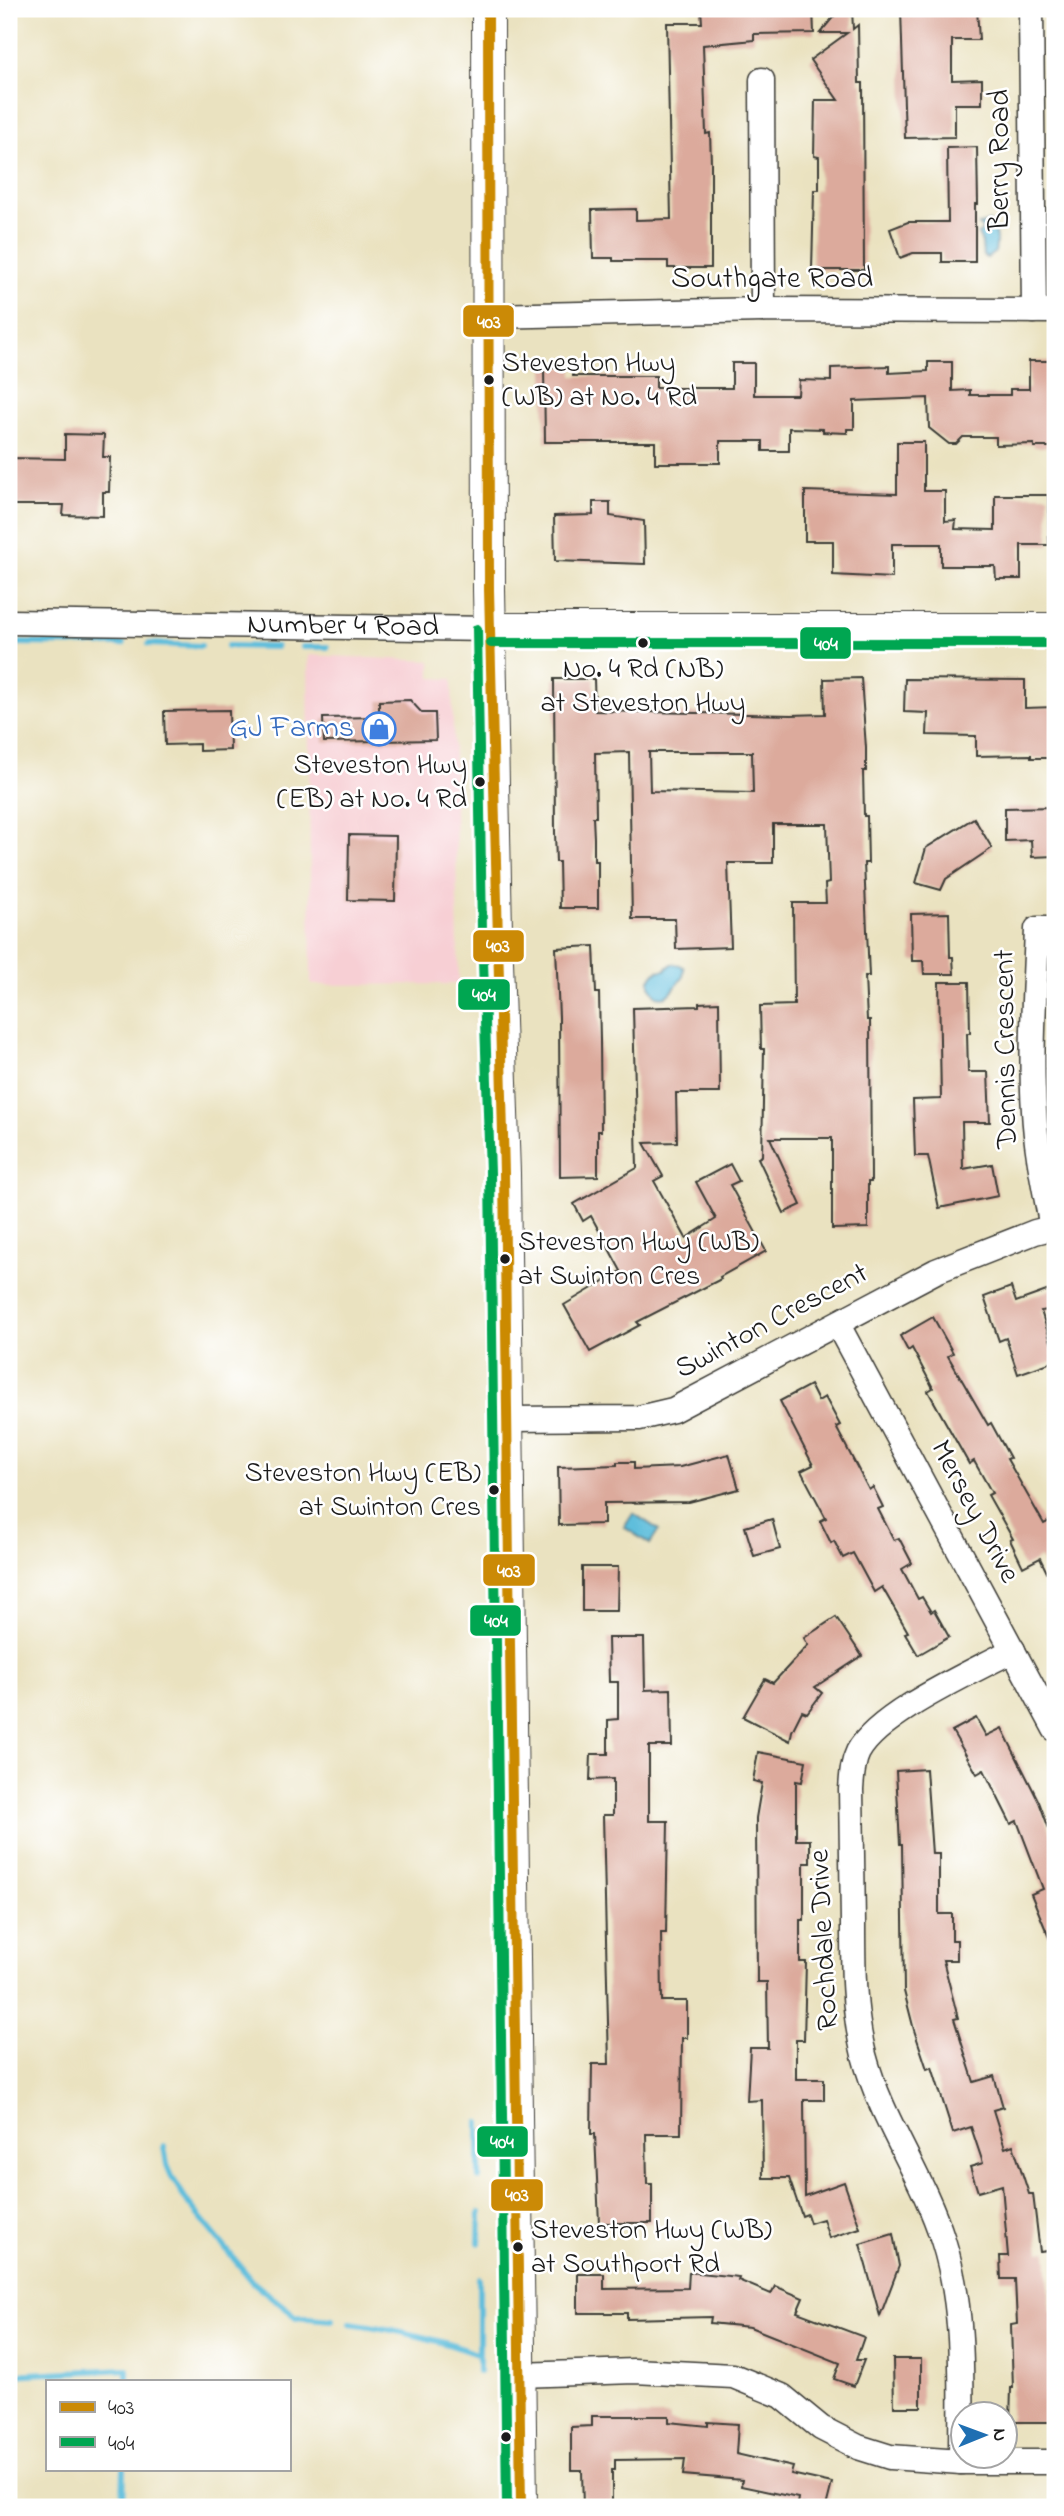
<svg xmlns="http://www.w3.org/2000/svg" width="1064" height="2516" font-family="'Indie Flower',sans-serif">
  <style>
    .built { fill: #f7cfd4 }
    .water { fill: #5ebedc; stroke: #3d6d7c; stroke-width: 2 }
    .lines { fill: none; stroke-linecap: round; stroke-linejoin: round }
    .stream { stroke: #5ebedc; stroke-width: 6 }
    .building { fill: #dcaa9c; fill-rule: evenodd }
    .minor-casing { stroke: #3b3a35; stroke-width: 27 }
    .major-casing { stroke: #3b3a35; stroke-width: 34 }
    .minor { stroke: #fff; stroke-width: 24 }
    .major { stroke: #fff; stroke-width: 32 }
    .bus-1-casing { stroke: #fff; stroke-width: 16 }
    .bus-2-casing { stroke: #fff; stroke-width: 16 }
    .bus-1 { stroke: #cb8a06; stroke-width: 10 }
    .bus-2 { stroke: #00a651; stroke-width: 10 }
    .bus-dot { fill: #1c1c1c; stroke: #fff; stroke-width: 2.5 }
    .labels { text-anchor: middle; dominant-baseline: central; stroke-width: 5; stroke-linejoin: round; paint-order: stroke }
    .bus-label { font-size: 28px; fill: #1c1c1c; stroke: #fff; text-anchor: start }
    .street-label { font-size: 30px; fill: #1c1c1c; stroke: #fff }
    .shop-label { font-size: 30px; fill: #366cbe; stroke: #fff; text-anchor: end }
    .line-badge { stroke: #fff; stroke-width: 2.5 }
    .badge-label { font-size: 19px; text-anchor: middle; font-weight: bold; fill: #fff }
  </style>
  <rect width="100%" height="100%" fill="#fff"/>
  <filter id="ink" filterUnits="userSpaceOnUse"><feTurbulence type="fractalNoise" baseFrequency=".0143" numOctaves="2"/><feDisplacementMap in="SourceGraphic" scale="14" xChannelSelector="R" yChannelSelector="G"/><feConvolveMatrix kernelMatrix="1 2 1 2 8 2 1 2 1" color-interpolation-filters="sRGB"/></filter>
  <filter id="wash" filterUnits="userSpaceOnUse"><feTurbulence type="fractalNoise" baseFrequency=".00686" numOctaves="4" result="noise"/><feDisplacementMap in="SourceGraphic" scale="28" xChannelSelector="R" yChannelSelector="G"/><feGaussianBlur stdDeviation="1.57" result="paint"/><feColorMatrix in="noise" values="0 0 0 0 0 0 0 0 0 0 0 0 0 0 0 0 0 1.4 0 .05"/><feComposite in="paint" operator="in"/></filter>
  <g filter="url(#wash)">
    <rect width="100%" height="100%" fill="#eae2c0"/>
    <polygon class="built" points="308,655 431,661 431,678 452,679 459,984 311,985"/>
    <g class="water">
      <path d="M 989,222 C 996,229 997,241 995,252 L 987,258 L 983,256 L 982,243 L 978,234 L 983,230 L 979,225 Z"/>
      <path d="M 672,964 L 680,965 L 684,968 L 683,978 C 673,986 673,1000 657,996 L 650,986 L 650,979 L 657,971 L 665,970 Z"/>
      <polygon points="633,1513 659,1530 650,1544 624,1527"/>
    </g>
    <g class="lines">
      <g class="stream">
        <polyline points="9,643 123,644"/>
        <polyline points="149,644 201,646"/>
        <polyline points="228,646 276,647"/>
        <polyline points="303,647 327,647"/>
        <polyline points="164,2146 167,2165 173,2179 189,2204 254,2283 297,2317 332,2320"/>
        <polyline points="479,2178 479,2123"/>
        <polyline points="479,2243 480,2213"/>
        <path d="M 350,2323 C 393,2329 439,2339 479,2355"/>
        <polyline points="479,2372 479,2279"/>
        <polyline points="9,2375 127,2369 127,2381"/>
        <polyline points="123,2507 124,2469"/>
      </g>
    </g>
    <g id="blocks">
      <g class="building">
        <polygon points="701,9 813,9 814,33 754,34 754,40 703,45 706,134 710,133 711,163 711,268 668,268 668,261 613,261 613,258 593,258 592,210 636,209 636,220 671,219 667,23 702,23"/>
        <polygon points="840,9 852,9 853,29 858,25 859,83 863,83 864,270 812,270 814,190 819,190 819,157 814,156 815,100 838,100 810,60 847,33 820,33"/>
        <polygon points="901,9 977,9 979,40 952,40 952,80 982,79 982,104 955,104 955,137 905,138"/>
        <polygon points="977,147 978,204 975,204 975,262 942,262 942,253 913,253 900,258 890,229 908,222 948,222 947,148"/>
        <polygon points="1029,361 1053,361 1054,447 1034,447 1034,444 996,445 996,437 963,437 956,444 949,444 929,428 928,398 854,401 854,429 847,429 847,433 823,432 823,429 789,428 789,451 763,451 763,441 720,441 720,463 655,463 655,442 545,442 544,367 573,367 573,376 656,376 656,388 732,388 732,363 754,363 754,395 798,395 799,380 831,381 831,368 889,366 889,373 928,371 928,362 952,362 952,391 970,390 970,395 1010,395 1010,389 1029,389"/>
        <polygon points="65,434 104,435 103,457 110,457 109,492 103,492 103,516 63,515 64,505 9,505 9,458 65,459"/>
        <polygon points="897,442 924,442 924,491 945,491 945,521 956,520 955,529 995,530 995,495 1048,495 1049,545 1021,545 1021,579 996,579 995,566 941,566 941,544 892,544 892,578 833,575 833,541 805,541 805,491 897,494"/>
        <polygon points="593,502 610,502 610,516 644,521 645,564 555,561 554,516 593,515"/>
        <path d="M 861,678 L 866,748 L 866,771 L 863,771 L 864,816 L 867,816 L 868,863 L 864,863 L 869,976 L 865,976 L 867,1020 L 870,1020 L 871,1182 L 868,1182 L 868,1228 L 832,1229 L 832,1138 L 770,1138 L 801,1205 L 784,1213 L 758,1158 L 762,1156 L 764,1049 L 761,1049 L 760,1006 L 794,1005 L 793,903 L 826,903 L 825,884 L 829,883 L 827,824 L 773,824 L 773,863 L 728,863 L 731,947 L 676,949 L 675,919 L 632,919 L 629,752 L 595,753 L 596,817 L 593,817 L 594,838 L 594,861 L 598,861 L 598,908 L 560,908 L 559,862 L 556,862 L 555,832 L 554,679 L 594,679 L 595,711 L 791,715 L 825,714 L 824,679 ZM 649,752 L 752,752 L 753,793 L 650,791 Z"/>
        <polygon points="905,679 1025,680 1025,708 1055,707 1055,758 1031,758 1031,755 976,756 976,736 927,735 928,713 904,712"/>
        <polygon points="410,700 422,713 435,713 436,740 324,742 323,718 379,717 379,701"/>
        <polygon points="229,710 230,750 199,751 199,744 165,745 164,711"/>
        <polygon points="1055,807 1055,856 1032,857 1031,840 1005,841 1005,808"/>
        <polygon points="974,818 992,848 946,879 941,890 916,883 926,848"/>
        <polygon points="349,835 396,836 395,901 348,900"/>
        <polygon points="949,913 950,957 953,957 954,974 924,974 923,961 912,961 911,914"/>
        <polygon points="594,946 596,993 599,993 600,1040 601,1131 598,1131 598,1176 560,1177 559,1017 556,948"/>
        <polygon points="939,982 969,982 970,1033 967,1033 968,1072 988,1072 990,1122 962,1122 963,1169 992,1164 998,1196 939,1208 928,1156 915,1156 913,1100 941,1099"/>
        <polygon points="719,1002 720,1093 676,1093 677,1142 644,1143 663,1176 654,1181 686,1238 716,1219 696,1182 730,1164 739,1181 730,1185 766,1251 720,1277 721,1279 637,1322 640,1325 590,1352 564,1305 621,1271 591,1216 583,1221 574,1204 637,1168 633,1008 699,1006 699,1003"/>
        <polygon points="1011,1287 1016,1302 1055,1288 1055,1309 1041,1311 1054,1351 1052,1352 1055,1361 1018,1374 1006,1338 999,1341 984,1297"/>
        <polygon points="933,1317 953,1353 948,1356 988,1425 991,1423 1010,1458 1007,1459 1044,1524 1055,1518 1055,1589 1040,1558 1023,1567 1010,1540 1013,1539 988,1495 992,1493 974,1461 969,1464 928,1391 933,1388 912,1348 908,1351 900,1336"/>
        <polygon points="810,1385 818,1401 825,1397 840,1425 836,1427 869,1490 873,1487 883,1507 878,1509 894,1540 899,1538 912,1563 902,1569 918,1599 922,1597 931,1612 934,1610 949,1637 918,1655 905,1633 908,1632 882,1587 874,1592 853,1553 843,1558 834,1541 831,1543 820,1521 826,1518 801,1471 813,1465 780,1401"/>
        <polygon points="729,1454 739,1489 689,1502 604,1503 604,1524 559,1525 558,1467 617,1465 617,1462 634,1462 634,1469 680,1467"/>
        <polygon points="772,1519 780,1549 754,1556 745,1527"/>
        <polygon points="582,1567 618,1567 617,1611 582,1611"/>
        <polygon points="836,1617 862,1656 815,1687 822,1693 807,1713 802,1711 792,1731 790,1741 743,1717 765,1679 773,1683 808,1645 804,1638"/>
        <polygon points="608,1638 644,1638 645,1690 671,1689 672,1746 649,1746 649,1821 668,1821 666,1933 661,1933 662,2001 687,2001 687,2038 682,2038 681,2134 646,2134 647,2184 652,2184 652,2223 599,2223 595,2134 591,2134 592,2064 609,2064 603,1815 613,1815 613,1779 590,1780 591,1754 608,1754 608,1720 618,1719 618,1682 609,1682"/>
        <polygon points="976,1718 986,1736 1002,1728 1039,1802 1055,1845 1055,1952 1031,1894 1043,1889 1017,1821 1011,1824 984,1770 977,1774 952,1731"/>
        <polygon points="758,1752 806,1761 802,1782 796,1781 796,1840 810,1840 810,1863 804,1863 804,1920 800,1920 800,1962 806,1962 804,2040 796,2040 796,2079 824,2079 824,2100 804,2100 805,2196 844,2182 860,2228 829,2238 823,2219 810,2223 807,2214 802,2216 789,2178 763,2178 762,2100 747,2101 750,2048 768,2048 767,1982 757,1982 756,1818 762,1783 753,1781"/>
        <polygon points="926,1769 932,1854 939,1854 939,1914 952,1914 952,1940 957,1940 957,1960 943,1960 958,2018 954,2019 974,2082 994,2076 1003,2107 993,2110 1005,2148 1013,2145 1029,2194 1033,2194 1040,2252 1047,2251 1050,2312 1055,2312 1055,2422 1010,2422 1011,2388 1013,2388 1011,2325 1017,2324 1015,2279 1001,2279 1000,2256 1008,2256 1002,2185 978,2192 970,2167 983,2163 971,2127 953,2133 932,2067 927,2069 914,2030 904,1991 902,1844 900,1844 896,1771"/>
        <polygon points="893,2234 899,2266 880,2316 860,2244"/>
        <polygon points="689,2272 739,2277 738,2280 771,2294 775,2286 803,2298 797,2312 864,2337 856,2360 864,2360 854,2386 834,2379 840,2363 750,2327 710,2323 711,2317 627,2319 627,2313 578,2313 578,2274 604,2274 604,2289 688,2288"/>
        <polygon points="893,2359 921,2359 921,2407 894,2407"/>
        <polygon points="592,2416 669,2416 669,2422 708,2426 708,2422 738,2424 736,2454 793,2467 791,2474 832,2483 826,2507 797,2504 798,2498 741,2486 742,2480 683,2475 685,2459 615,2460 615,2470 612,2470 612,2507 583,2507 582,2470 571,2470 571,2427 592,2426"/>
      </g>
    </g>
  </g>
  <g filter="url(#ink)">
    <use href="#blocks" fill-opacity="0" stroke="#3b3a35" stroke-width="2"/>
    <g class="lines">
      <defs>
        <g id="minor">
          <polyline points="1031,9 1034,311"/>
          <polyline points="762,80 763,310"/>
          <polyline points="489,316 763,310 1055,311"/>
          <path id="s1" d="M 9,622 L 491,629"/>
          <path d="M 1052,1228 C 1045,1189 1036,1151 1034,1111 C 1030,1051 1035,989 1037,929 L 1055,929"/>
          <polyline points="838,1325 1055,1729"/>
          <polyline points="507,1419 639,1418 673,1410 936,1271 1035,1232 1055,1227"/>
          <polyline points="520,2375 634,2371 733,2376 782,2396 821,2428 858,2447 890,2457 961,2462 1055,2462"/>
          <path d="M 961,2462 C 961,2388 966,2312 943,2240 C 923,2176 881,2120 864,2055 C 853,2011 853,1967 853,1923 C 852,1878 852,1834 851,1790 C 852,1777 852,1764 858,1752 C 879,1713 973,1672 1013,1650"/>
        </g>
        <g id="major">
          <polyline points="488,9 489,590 496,930 504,1173 521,2507"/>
          <polyline points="491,629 1055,629"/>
        </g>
      </defs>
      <use href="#minor" class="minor-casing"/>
      <use href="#major" class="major-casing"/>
      <use href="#minor" class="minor"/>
      <use href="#major" class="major"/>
      <defs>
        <polyline id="bus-1" points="488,9 489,590 504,1173 521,2507"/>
        <g id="bus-2">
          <polyline points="477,629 482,930 490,1173 507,2507"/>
          <polyline points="491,643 1055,643"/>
        </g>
      </defs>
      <use href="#bus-1" class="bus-1-casing"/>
      <use href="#bus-2" class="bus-2-casing"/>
      <use href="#bus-1" class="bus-1"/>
      <use href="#bus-2" class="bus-2"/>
    </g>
  </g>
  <defs>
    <symbol id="shop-ring" viewBox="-11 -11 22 22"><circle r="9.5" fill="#fff" stroke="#3f7fe0" stroke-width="1.5"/><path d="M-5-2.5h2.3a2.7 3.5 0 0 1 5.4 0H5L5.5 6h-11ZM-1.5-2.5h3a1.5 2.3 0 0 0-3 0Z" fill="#3f7fe0"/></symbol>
  </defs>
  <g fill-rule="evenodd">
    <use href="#shop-ring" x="360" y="710" width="38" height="38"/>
  </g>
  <g class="bus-dot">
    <circle cx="489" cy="380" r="6"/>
    <circle cx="643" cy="643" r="6"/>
    <circle cx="480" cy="782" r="6"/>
    <circle cx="505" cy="1259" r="6"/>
    <circle cx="494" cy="1490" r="6"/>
    <circle cx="518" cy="2247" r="6"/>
    <circle cx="506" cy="2437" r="6"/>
  </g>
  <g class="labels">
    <g class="bus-label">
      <text x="502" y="364">Steveston Hwy<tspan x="502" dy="34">(WB) at No. 4 Rd</tspan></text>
      <text x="643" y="670" text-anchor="middle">No. 4 Rd (NB)<tspan x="643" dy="34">at Steveston Hwy</tspan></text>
      <text x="467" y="766" text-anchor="end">Steveston Hwy<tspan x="467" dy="34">(EB) at No. 4 Rd</tspan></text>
      <text x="518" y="1243">Steveston Hwy (WB)<tspan x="518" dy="34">at Swinton Cres</tspan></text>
      <text x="481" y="1474" text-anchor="end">Steveston Hwy (EB)<tspan x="481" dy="34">at Swinton Cres</tspan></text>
      <text x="531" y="2231">Steveston Hwy (WB)<tspan x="531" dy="34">at Southport Rd</tspan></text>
    </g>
    <g class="street-label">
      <text transform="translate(1001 160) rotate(-90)">Berry Road</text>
      <text x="772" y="280">Southgate Road</text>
      <text stroke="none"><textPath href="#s1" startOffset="334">Number 4 Road</textPath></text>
      <text transform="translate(1007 1049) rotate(-91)">Dennis Crescent</text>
      <text transform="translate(772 1322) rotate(-28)">Swinton Crescent</text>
      <text transform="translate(974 1512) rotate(62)">Mersey Drive</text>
      <text transform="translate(825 1940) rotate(-93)">Rochdale Drive</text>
    </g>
    <g class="shop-label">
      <text x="354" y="729">GJ Farms</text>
    </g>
  </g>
  <g class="line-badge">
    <rect x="462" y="304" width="53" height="34" rx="7" fill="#cb8a06"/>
    <rect x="799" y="626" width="53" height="34" rx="7" fill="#00a651"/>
    <rect x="472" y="929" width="53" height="34" rx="7" fill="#cb8a06"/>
    <rect x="457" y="978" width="54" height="33" rx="7" fill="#00a651"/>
    <rect x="482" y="1553" width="54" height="34" rx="7" fill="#cb8a06"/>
    <rect x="469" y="1604" width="53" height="33" rx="7" fill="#00a651"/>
    <rect x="476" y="2125" width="53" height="33" rx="7" fill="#00a651"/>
    <rect x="490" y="2178" width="54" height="34" rx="7" fill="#cb8a06"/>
  </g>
  <g class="badge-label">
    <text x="489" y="328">403</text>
    <text x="826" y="650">404</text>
    <text x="498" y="952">403</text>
    <text x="484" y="1001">404</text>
    <text x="509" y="1577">403</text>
    <text x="496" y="1627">404</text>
    <text x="502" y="2148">404</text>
    <text x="517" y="2201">403</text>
  </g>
  <rect width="1064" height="2516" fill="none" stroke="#fff" stroke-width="35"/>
  <rect x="46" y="2380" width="245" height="91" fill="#ffffff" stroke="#a4a4a4" stroke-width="2"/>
  <rect x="60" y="2402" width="35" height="10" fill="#cb8a06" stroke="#a4a4a4" stroke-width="2"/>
  <text x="108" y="2414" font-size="21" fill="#1c1c1c">403</text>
  <rect x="60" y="2437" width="35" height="10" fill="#00a651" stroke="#a4a4a4" stroke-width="2"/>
  <text x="108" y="2450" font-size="21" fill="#1c1c1c">404</text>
  <g transform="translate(984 2435) rotate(89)"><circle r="33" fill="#ffffff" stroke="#a4a4a4" stroke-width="2"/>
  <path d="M0-5L12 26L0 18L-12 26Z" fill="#1f6fb2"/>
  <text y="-10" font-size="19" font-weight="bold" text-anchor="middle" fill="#1c1c1c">N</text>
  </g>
</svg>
